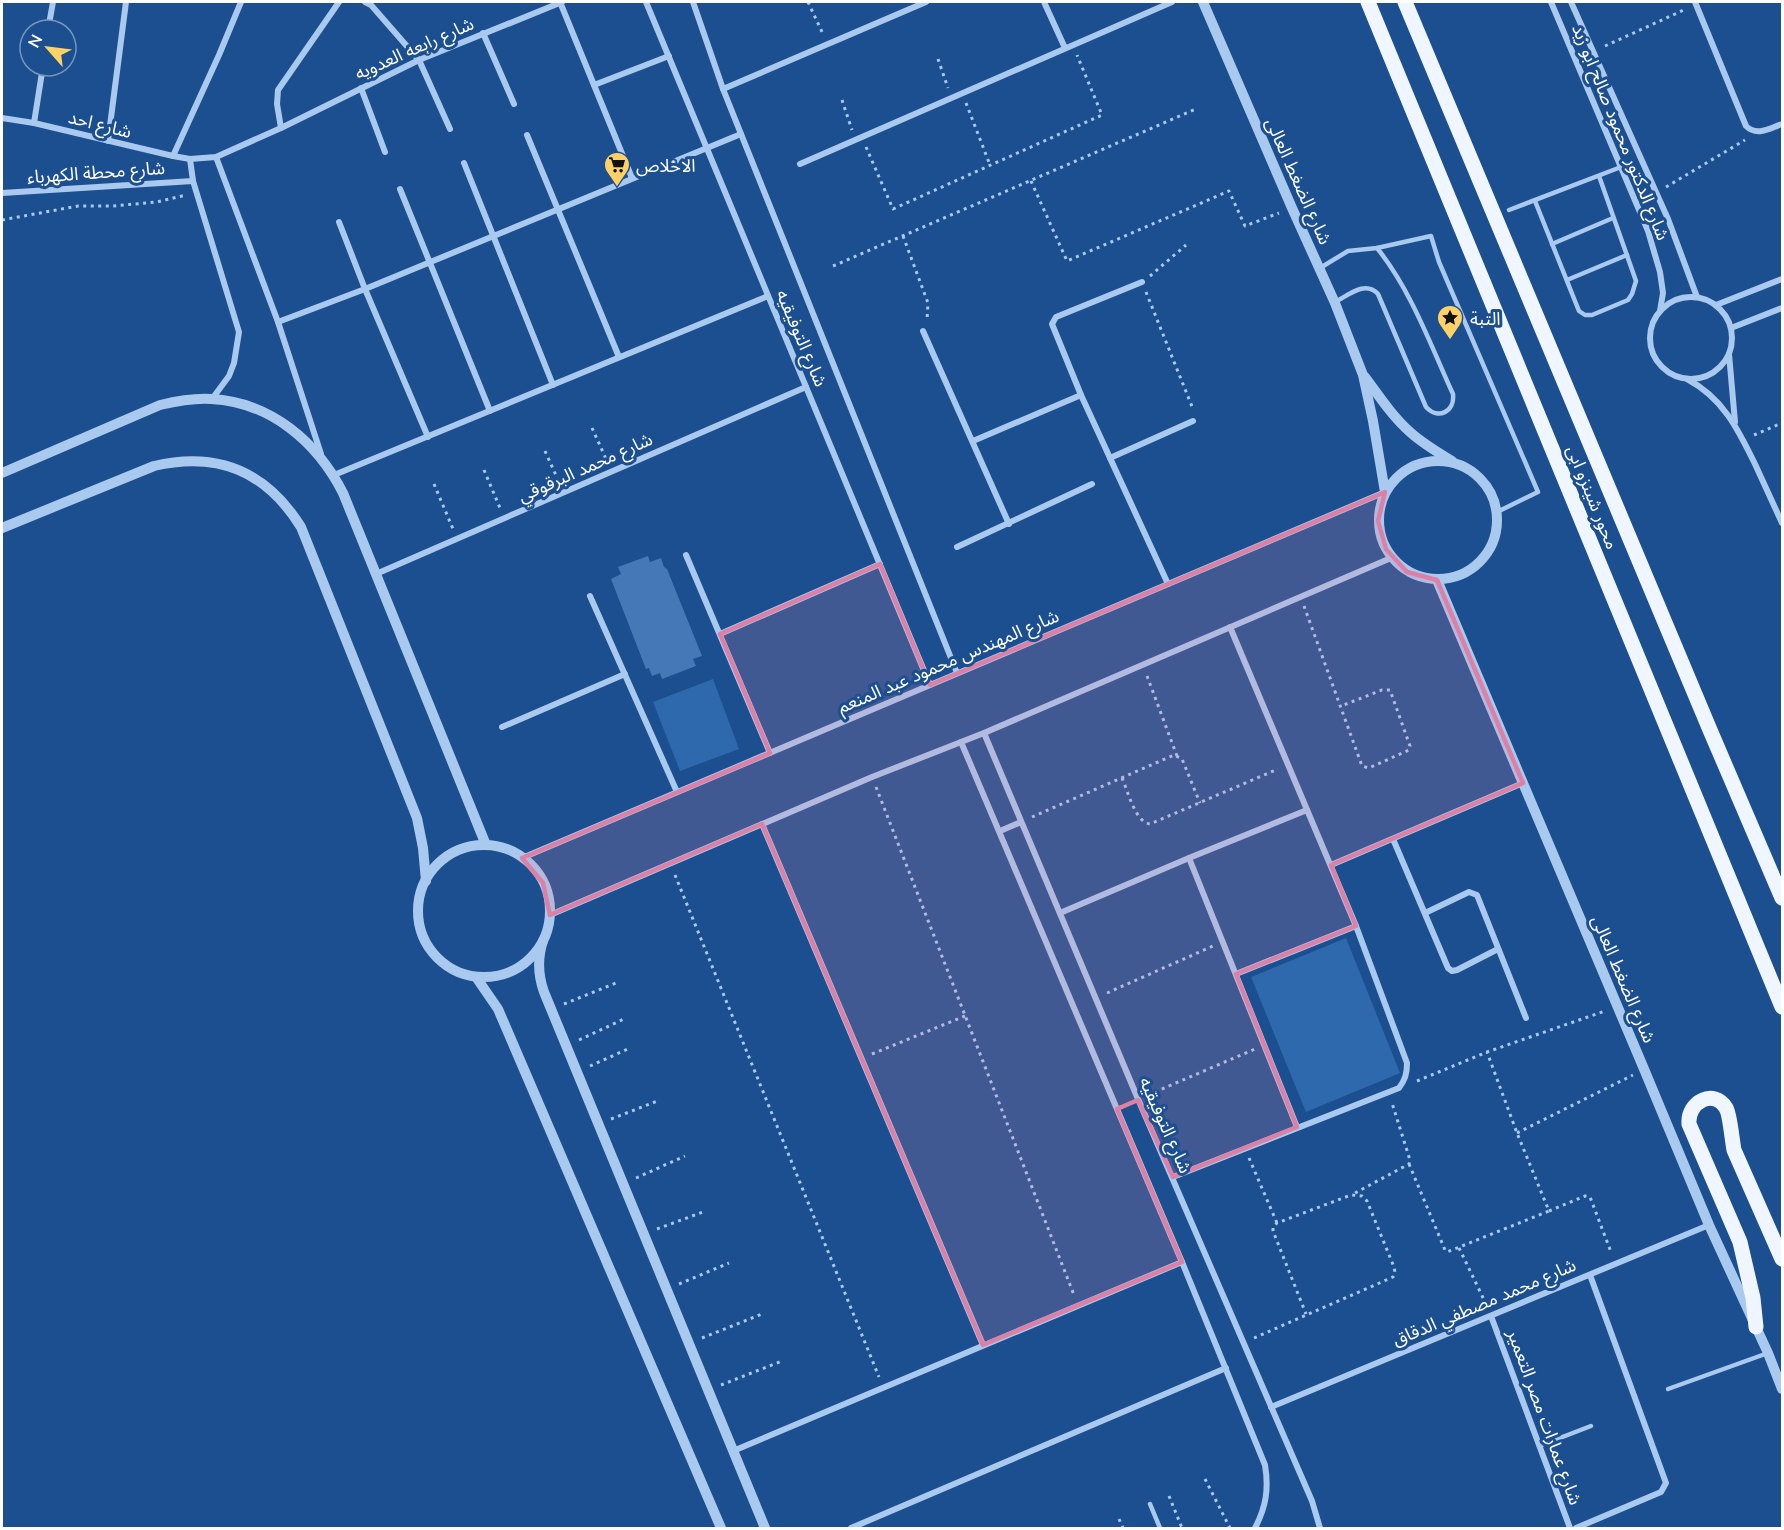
<svg xmlns="http://www.w3.org/2000/svg" width="1784" height="1530" font-family="Mulish,'Noto Sans Arabic',sans-serif">
  <style>
    .green { fill: #2e69ad }
    .building { fill: #4478b7 }
    .lines { fill: none; stroke-linecap: round; stroke-linejoin: round }
    .path { stroke: #a9c9ee; stroke-width: 3; stroke-dasharray: 3 4.5; stroke-linecap: butt }
    .service { stroke: #a9c9ee; stroke-width: 4.5 }
    .minor { stroke: #a9c9ee; stroke-width: 6 }
    .tertiary { stroke: #a9c9ee; stroke-width: 10 }
    .primary { stroke: #f0f6ff; stroke-width: 15 }
    .marked { fill: #dd80a5; fill-opacity: 0.2; stroke: #dd80a5; stroke-width: 4.5; stroke-linejoin: round }
    .labels { text-anchor: middle; dominant-baseline: central; stroke-width: 6; stroke-linejoin: round; paint-order: stroke }
    .street-label { font-size: 18px; fill: #fff; stroke: #1b4f8f }
    .poi-label { font-size: 18px; fill: #fff; stroke: #1b4f8f; text-anchor: start }
  </style>
  <rect width="100%" height="100%" fill="#1b4f8f"/>
  <g class="green">
    <polygon points="713,679 739,749 680,771 653,702"/>
    <polygon points="1346,938 1400,1073 1306,1112 1251,977"/>
  </g>
  <polygon class="building" points="648,556 650,562 661,558 664,567 667,569 702,656 693,659 696,666 662,679 660,673 652,676 649,668 646,669 611,579 621,574 618,567"/>
  <g class="lines">
    <g class="path">
      <polyline points="808,2 823,34"/>
      <polyline points="1605,46 1686,9"/>
      <polyline points="938,59 948,88"/>
      <polyline points="842,100 852,130"/>
      <polyline points="966,103 990,165"/>
      <polyline points="866,147 893,209 1102,115 1077,55"/>
      <polyline points="1031,181 1067,261 1229,191 1245,226 1279,213"/>
      <polyline points="1666,187 1745,140"/>
      <polyline points="2,220 78,206 113,206 157,202 186,195"/>
      <polyline points="903,236 928,303 927,320"/>
      <polyline points="833,266 1196,109"/>
      <polyline points="1150,276 1186,245"/>
      <polyline points="1146,292 1193,409"/>
      <polyline points="592,428 607,461"/>
      <polyline points="1754,435 1782,423"/>
      <polyline points="545,451 559,482"/>
      <polyline points="484,470 500,508"/>
      <polyline points="434,484 453,529"/>
      <polyline points="1304,606 1362,766 1369,768 1409,750 1410,746 1390,690 1382,690 1341,706"/>
      <polyline points="1147,676 1177,756"/>
      <path d="M 1122,778 C 1128,791 1135,822 1150,824 L 1278,769"/>
      <polyline points="876,787 1074,1295"/>
      <polyline points="1032,817 1174,755 1182,759 1200,803"/>
      <polyline points="675,875 879,1377"/>
      <polyline points="1107,993 1213,946"/>
      <polyline points="564,1004 616,983"/>
      <polyline points="579,1040 624,1019"/>
      <polyline points="872,1054 965,1016"/>
      <polyline points="590,1066 630,1048"/>
      <polyline points="1417,1081 1487,1052 1605,1011"/>
      <polyline points="1148,1095 1255,1049"/>
      <polyline points="611,1119 660,1100"/>
      <polyline points="1517,1133 1633,1075"/>
      <polyline points="1249,1158 1277,1223"/>
      <polyline points="1409,1164 1445,1250 1447,1252 1549,1211 1517,1133 1487,1052"/>
      <polyline points="636,1178 685,1156"/>
      <polyline points="1355,1193 1409,1164 1410,1160 1392,1103"/>
      <polyline points="1549,1211 1585,1196 1590,1197 1611,1252"/>
      <polyline points="657,1229 703,1212"/>
      <polyline points="1459,1248 1487,1306"/>
      <polyline points="679,1284 729,1263"/>
      <polyline points="702,1338 762,1314"/>
      <polyline points="1254,1338 1393,1277 1395,1272 1394,1267 1367,1201 1362,1196 1351,1195 1277,1223 1273,1227 1273,1231 1306,1314"/>
      <polyline points="721,1385 782,1361"/>
      <polyline points="1205,1479 1230,1528"/>
      <polyline points="1169,1496 1182,1528"/>
      <polyline points="1119,1519 1123,1528"/>
    </g>
    <g class="service">
      <polyline points="1535,201 1579,311 1585,315 1592,315 1628,300 1632,294 1636,281 1599,176"/>
      <polyline points="1509,210 1621,167"/>
      <polyline points="1552,244 1613,218"/>
      <polyline points="1320,268 1348,251 1377,248 1431,236 1439,262 1538,492 1497,512"/>
      <polyline points="1567,280 1627,255"/>
      <path d="M 1335,302 C 1349,295 1365,280 1378,294 L 1426,407 C 1438,420 1455,412 1453,394 C 1431,346 1411,290 1377,248"/>
      <polyline points="1668,1389 1768,1353"/>
      <polyline points="1539,1446 1591,1426"/>
      <polyline points="1150,1504 1160,1528"/>
    </g>
    <g class="minor">
      <polyline points="365,2 371,5 419,60 450,129"/>
      <polyline points="560,2 632,178"/>
      <polyline points="646,2 930,685"/>
      <polyline points="693,2 723,89 957,673"/>
      <polyline points="1044,2 1065,48"/>
      <polyline points="1551,2 1648,231 1660,272 1663,293 1660,311"/>
      <polyline points="1571,2 1668,219 1697,297"/>
      <path d="M 1695,2 L 1746,126 C 1757,137 1770,128 1782,124"/>
      <polyline points="48,30 53,2"/>
      <polyline points="483,33 514,104"/>
      <polyline points="594,85 669,56"/>
      <polyline points="361,88 385,152"/>
      <polyline points="723,89 926,2"/>
      <polyline points="2,118 34,123 173,156 190,159 216,157 281,128 419,60 562,2"/>
      <polyline points="34,123 43,66"/>
      <polyline points="281,128 277,104 278,90 339,2"/>
      <polyline points="527,135 619,357"/>
      <polyline points="108,141 126,2"/>
      <polyline points="173,156 219,55 241,2"/>
      <polyline points="216,157 278,322 321,454"/>
      <polyline points="190,159 193,181 239,332 234,363 229,376 212,399"/>
      <polyline points="464,163 553,385"/>
      <polyline points="800,164 1172,2"/>
      <polyline points="400,189 490,411"/>
      <polyline points="2,193 193,181"/>
      <polyline points="339,222 365,289 428,437"/>
      <polyline points="1142,282 1056,317 1052,324 1081,395 1168,584"/>
      <circle cx="1691" cy="338" r="41"/>
      <polyline points="1716,305 1782,279"/>
      <polyline points="278,322 365,289 741,134"/>
      <polyline points="1731,328 1782,308"/>
      <polyline points="923,331 1009,524"/>
      <polyline points="1729,354 1735,422"/>
      <path d="M 1687,379 C 1723,398 1738,429 1755,464 C 1764,484 1773,503 1782,523"/>
      <polyline points="973,441 1081,395"/>
      <polyline points="1110,458 1193,421"/>
      <polyline points="334,475 768,296"/>
      <polyline points="957,547 1092,484"/>
      <polyline points="686,555 770,753"/>
      <polyline points="376,574 806,387"/>
      <polyline points="590,596 677,792"/>
      <polyline points="720,634 880,564"/>
      <polyline points="502,727 625,674"/>
      <polyline points="984,733 1138,1099 1312,1501 1320,1528"/>
      <path d="M 961,742 L 1182,1262 L 1265,1465 C 1269,1489 1266,1507 1255,1528"/>
      <polyline points="762,824 983,1345"/>
      <polyline points="1000,831 1021,822"/>
      <polyline points="1393,839 1448,968 1452,971 1457,970 1498,949"/>
      <polyline points="522,858 1385,492"/>
      <polyline points="1189,858 1297,1127"/>
      <polyline points="1331,865 1523,783"/>
      <polyline points="1060,913 1189,858 1307,810"/>
      <polyline points="1425,913 1469,892 1477,895 1526,1018"/>
      <polyline points="550,915 872,777 984,733 1391,558"/>
      <polyline points="1236,974 1356,926"/>
      <path d="M 1173,1177 L 1399,1088 C 1405,1080 1407,1074 1407,1063 L 1356,926 L 1230,627"/>
      <polyline points="1491,1316 1570,1528"/>
      <polyline points="1271,1407 1709,1225"/>
      <polyline points="733,1451 1182,1262"/>
      <polyline points="851,1528 1226,1368"/>
      <polyline points="1576,1528 1661,1492 1666,1483 1590,1275"/>
    </g>
    <g class="tertiary">
      <polyline points="1203,2 1292,208 1335,303 1363,375 1373,421 1385,492"/>
      <path d="M 1365,377 C 1379,396 1392,416 1410,432 C 1422,443 1437,452 1452,461"/>
      <circle cx="1438" cy="520" r="59"/>
      <path d="M 2,473 L 160,405 C 177,401 194,398 211,399 C 271,402 317,442 343,493 L 486,845"/>
      <path d="M 2,528 L 154,466 C 218,451 266,471 301,527 L 417,818 L 423,848 L 426,881"/>
      <polyline points="1437,580 1644,1069 1709,1225 1768,1353 1782,1389"/>
      <circle cx="484" cy="911" r="66"/>
      <path d="M 543,941 C 537,959 538,975 544,992 L 765,1528"/>
      <polyline points="476,977 498,1009 721,1528"/>
    </g>
    <g class="primary">
      <polyline points="1368,2 1782,1007"/>
      <polyline points="1405,2 1710,730 1782,898"/>
      <path d="M 1756,1327 L 1753,1298 L 1740,1242 L 1689,1124 C 1687,1102 1714,1088 1726,1108 C 1730,1114 1732,1140 1734,1150 L 1782,1259"/>
    </g>
  </g>
  <path class="marked" d="M 1385,492 L 1378,521 L 1386,549 L 1407,572 L 1437,580 L 1523,783 L 1331,865 L 1356,926 L 1236,974 L 1297,1127 L 1173,1177 L 1138,1100 L 1117,1109 L 1182,1262 L 983,1345 L 762,824 L 550,915 L 543,883 L 522,858 L 770,753 L 720,634 L 880,564 L 930,685 Z"/>
  <defs>
    <symbol id="supermarket-pin" viewBox="-11 -11 22 30"><path d="M0 17L-7.5 6A9.5 9.5 0 1 1 7.5 6Z" fill="#ffd166" stroke="#1b4f8f"/><path d="M-6-5.5h2.5l.6 2H6L4.5 2H-2.5L-4.4-4H-6ZM-1.5 3.2a1.3 1.3 0 1 0 .1 0ZM3 3.2a1.3 1.3 0 1 0 .1 0Z" fill="#111"/></symbol>
    <symbol id="sight-pin" viewBox="-11 -11 22 30"><path d="M0 17L-7.5 6A9.5 9.5 0 1 1 7.5 6Z" fill="#ffd166" stroke="#1b4f8f"/><path d="M0-6L1.8-2.2L6-1.7L2.9 1.2L3.7 5.4L0 3.3L-3.7 5.4L-2.9 1.2L-6-1.7L-1.8-2.2Z" fill="#111"/></symbol>
  </defs>
  <g fill-rule="evenodd">
    <use href="#supermarket-pin" x="602" y="150" width="30" height="40"/>
    <use href="#sight-pin" x="1435" y="303" width="30" height="40"/>
  </g>
  <g class="labels">
    <g class="street-label">
      <text transform="translate(414 48) rotate(-24)">شارع رابعه العدويه</text>
      <text transform="translate(100 124) rotate(14)">شارع احد</text>
      <text transform="translate(1621 132) rotate(68)">شارع الدكتور محمود صالح ابو زيد</text>
      <text transform="translate(96 172) rotate(-4)">شارع محطة الكهرباء</text>
      <text transform="translate(1299 181) rotate(66)">شارع الضغط العالى</text>
      <text transform="translate(802 338) rotate(67)">شارع التوفيقيه</text>
      <text transform="translate(585 467) rotate(-24)">شارع محمد البرقوقي</text>
      <text transform="translate(1593 497) rotate(68)">محور شينزو ابى</text>
      <text transform="translate(948 661) rotate(-23)">شارع المهندس محمود عبد المنعم</text>
      <text transform="translate(1624 979) rotate(67)">شارع الضغط العالى</text>
      <text transform="translate(1166 1125) rotate(66)">شارع التوفيقيه</text>
      <text transform="translate(1484 1302) rotate(-23)">شارع محمد مصطفي الدقاق</text>
      <text transform="translate(1545 1417) rotate(70)">شارع عمارات مصر التعمير</text>
    </g>
    <g class="poi-label">
      <text x="636" y="165">الاخلاص</text>
      <text x="1470" y="318">التبة</text>
    </g>
  </g>
  <rect width="1784" height="1530" fill="none" stroke="#ffffff" stroke-width="6"/>
  <g transform="translate(48 48) rotate(298)"><circle r="28" fill="#1b4f8f" stroke="#7695bc" stroke-width="1.5"/>
  <path d="M0-4.5L10 22L0 15L-10 22Z" fill="#ffd166"/>
  <text y="-9" font-size="16" font-weight="bold" text-anchor="middle" fill="#ffffff">N</text>
  </g>
</svg>
